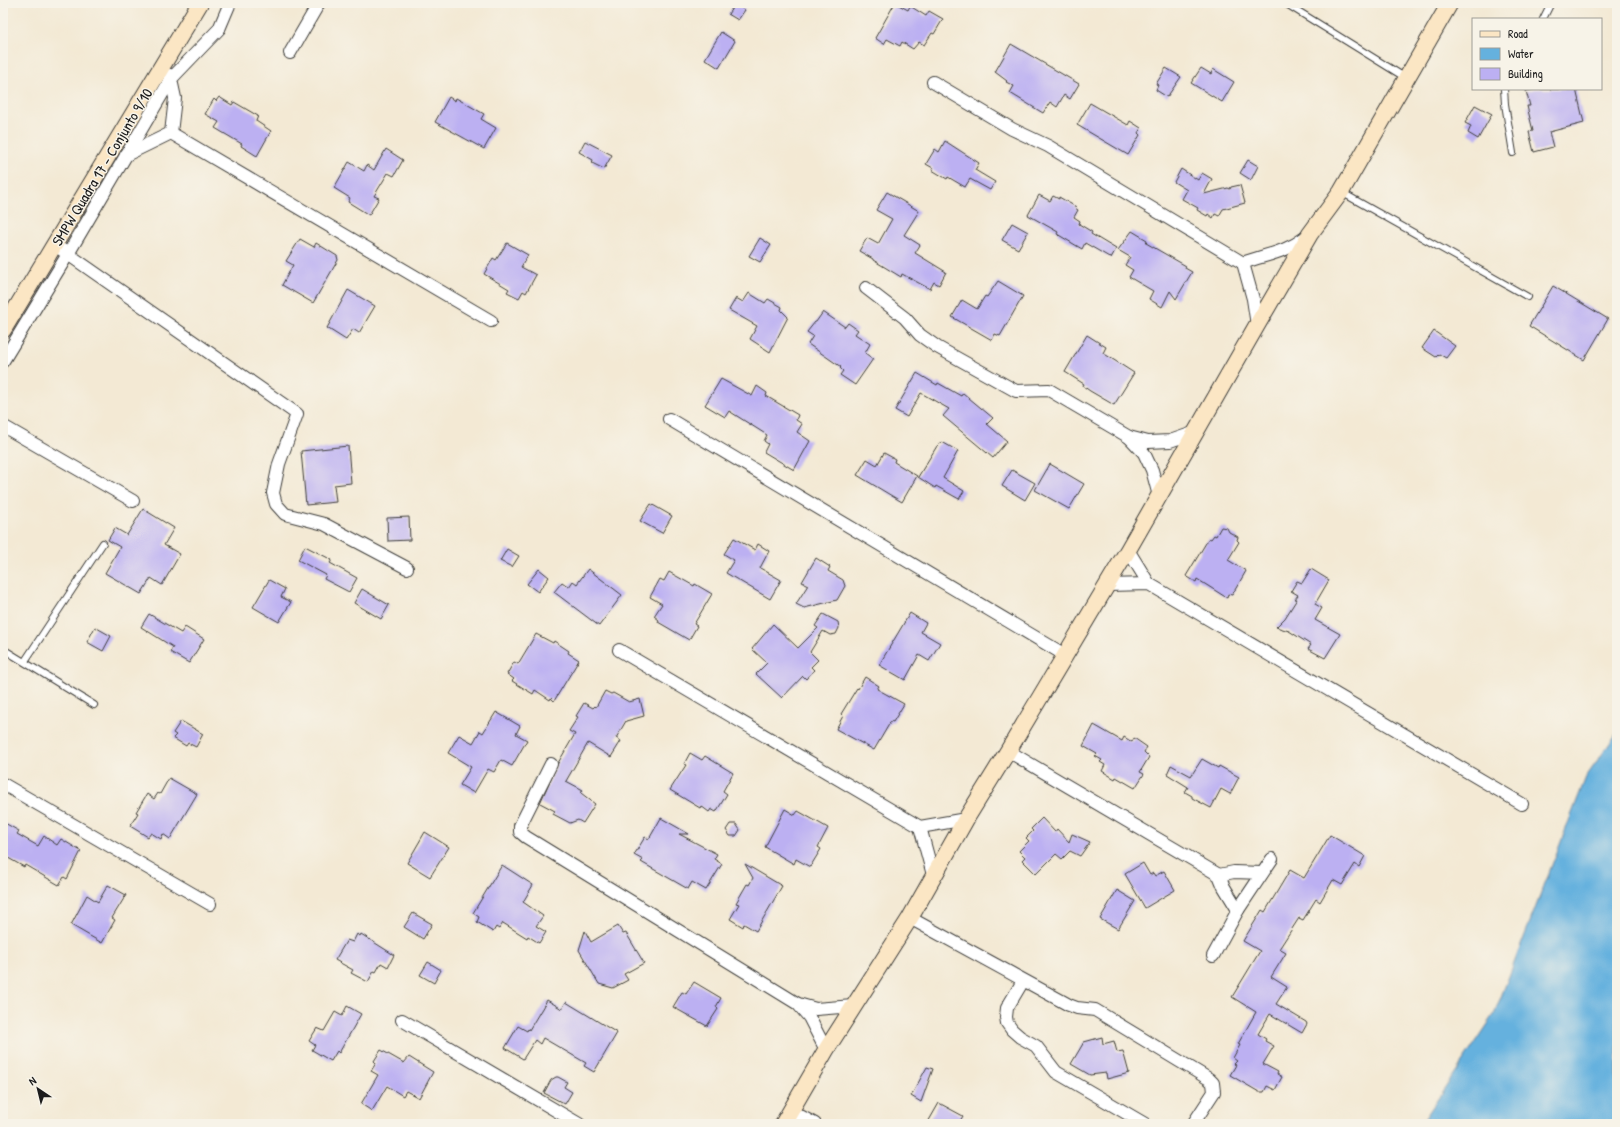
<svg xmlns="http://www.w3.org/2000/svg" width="1620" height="1127" font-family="'Patrick Hand',sans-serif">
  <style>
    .water { fill: #65b1de; stroke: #40667d }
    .building { fill: #bcb0f2 }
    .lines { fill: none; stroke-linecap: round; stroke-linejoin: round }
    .lane-casing { stroke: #3c3b38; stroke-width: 8 }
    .street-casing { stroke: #3c3b38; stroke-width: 14 }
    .secondary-casing { stroke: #3c3b38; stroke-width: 18 }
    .lane { stroke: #fff; stroke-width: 6 }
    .street { stroke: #fff; stroke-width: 12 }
    .secondary { stroke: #fbe6c4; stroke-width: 16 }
    .labels { text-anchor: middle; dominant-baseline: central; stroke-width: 3; stroke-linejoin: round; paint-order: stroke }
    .street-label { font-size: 15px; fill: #1c1c1c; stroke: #f7f3e8 }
  </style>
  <rect width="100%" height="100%" fill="#f7f3e8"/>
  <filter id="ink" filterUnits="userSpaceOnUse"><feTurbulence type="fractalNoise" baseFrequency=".025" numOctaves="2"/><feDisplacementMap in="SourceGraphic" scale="8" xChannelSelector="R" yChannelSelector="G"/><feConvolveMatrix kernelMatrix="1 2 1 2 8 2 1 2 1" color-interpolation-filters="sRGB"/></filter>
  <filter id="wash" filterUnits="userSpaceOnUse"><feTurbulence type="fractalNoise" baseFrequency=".012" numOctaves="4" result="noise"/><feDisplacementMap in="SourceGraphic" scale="16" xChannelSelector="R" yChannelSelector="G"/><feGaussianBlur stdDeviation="0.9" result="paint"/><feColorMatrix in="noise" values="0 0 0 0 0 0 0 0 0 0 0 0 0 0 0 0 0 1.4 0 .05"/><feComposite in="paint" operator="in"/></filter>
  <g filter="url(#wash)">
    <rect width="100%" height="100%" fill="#f3e9d4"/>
    <polygon class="water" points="1617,733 1617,1124 1421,1124 1494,1015 1586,777"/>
    <g id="blocks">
      <g class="building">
        <polygon points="895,3 908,10 910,6 926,16 929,11 943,19 934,34 932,33 924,45 919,42 913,49 902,42 900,46 887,39 884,44 875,38"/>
        <polygon points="735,4 745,10 738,20 728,14"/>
        <polygon points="721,32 735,41 719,68 705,59"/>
        <polygon points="1011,44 1079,84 1070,99 1064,95 1057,107 1050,102 1043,113 1010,93 1014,86 1006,82 1007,81 995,72"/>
        <polygon points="1166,68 1181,77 1167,97 1156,90 1158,85 1156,84"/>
        <polygon points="1201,68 1211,74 1213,69 1234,82 1222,102 1191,83"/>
        <polygon points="1535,89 1576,89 1584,123 1549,132 1553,147 1534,152 1529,132 1533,131 1527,106 1530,106 1526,91"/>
        <polygon points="219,97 232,105 234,102 258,116 256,121 271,131 257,156 241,146 242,144 215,128 219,122 205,114 214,99 216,101"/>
        <polygon points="449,97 455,101 456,98 484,114 481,119 496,128 484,149 435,122"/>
        <polygon points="1090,103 1128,125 1130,121 1141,128 1138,133 1140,135 1128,155 1077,125"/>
        <polygon points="1475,105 1492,114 1478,139 1468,133 1471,126 1465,123"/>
        <polygon points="585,141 612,155 604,169 592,163 593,160 579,152"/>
        <polygon points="945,141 979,163 975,170 995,182 990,190 970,179 965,187 948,177 947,179 932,170 933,168 926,164 935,149 939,152"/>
        <polygon points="386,149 403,160 394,176 388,173 374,196 379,198 369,215 348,202 350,198 334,188 349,162 364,171 367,165 374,170"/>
        <polygon points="1248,160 1258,166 1251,180 1240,173"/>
        <polygon points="1181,169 1198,180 1202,173 1212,179 1204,194 1228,188 1230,189 1231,187 1240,185 1245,203 1223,209 1219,216 1215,214 1213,218 1208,214 1207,216 1197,210 1198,208 1182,199 1187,190 1174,182"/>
        <polygon points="887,192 919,211 904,235 920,245 915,253 946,272 939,285 934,282 930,289 902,274 901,277 873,260 873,259 859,251 867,238 878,244 892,219 876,210"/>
        <polygon points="1039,195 1050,201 1053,196 1059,199 1059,197 1076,207 1075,208 1078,210 1074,217 1080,221 1079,224 1092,232 1091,234 1116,249 1111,258 1085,243 1082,249 1057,234 1058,232 1028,215"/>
        <polygon points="1012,223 1028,232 1018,249 1002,240"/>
        <polygon points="1132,231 1147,240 1146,243 1186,266 1185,268 1192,272 1176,299 1170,291 1162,307 1149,299 1153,291 1129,277 1133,270 1125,265 1130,257 1118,250"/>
        <polygon points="760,238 771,245 760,262 749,256"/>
        <polygon points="300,239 314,247 316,243 337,256 338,260 313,303 282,285 293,265 286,261"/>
        <polygon points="507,243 528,255 521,267 536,275 526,293 523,291 519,298 507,292 509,289 484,274 493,258 496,260"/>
        <polygon points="998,281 1023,296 1000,336 995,334 992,340 952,317 962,300 977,309 985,296 987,297"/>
        <polygon points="1553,286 1608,319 1584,360 1529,326"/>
        <polygon points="348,290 375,306 359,333 353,329 346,340 327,328"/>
        <polygon points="749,293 765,303 768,299 782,307 781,310 788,317 770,352 750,339 757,326 729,310 736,298 743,302"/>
        <polygon points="823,312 845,327 848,323 858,330 855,334 870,344 865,353 873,359 855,385 840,375 843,371 840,368 841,367 808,344 813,336 807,332 815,322 816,322"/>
        <polygon points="1434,331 1455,346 1446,358 1439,354 1436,357 1422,348"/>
        <polygon points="1087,335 1106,347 1103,353 1134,373 1114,405 1090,391 1083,386 1084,384 1065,372"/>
        <polygon points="917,373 937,385 938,383 961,396 963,393 993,418 987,424 1007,441 993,458 943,416 949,409 921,393 907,417 895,410"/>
        <polygon points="721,379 752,396 757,386 767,393 766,396 798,415 796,420 802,424 797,432 810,441 794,470 764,452 768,444 764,441 767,435 729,411 725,417 705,405"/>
        <polygon points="942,442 958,451 943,478 964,491 959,499 936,486 935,488 918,477 937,446"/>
        <polygon points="348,446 351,483 334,485 336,502 306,505 301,451"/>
        <polygon points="884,453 895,459 894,462 917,476 902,502 857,475 867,459 877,465"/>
        <polygon points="1050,464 1084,484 1069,509 1035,490"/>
        <polygon points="1012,470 1035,483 1025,500 1002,486"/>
        <polygon points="651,504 672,516 662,533 640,521"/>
        <polygon points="143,509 174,528 164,545 180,554 162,585 151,578 141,594 105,573 120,547 108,540 115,528 127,535"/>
        <polygon points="409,517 410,540 388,541 387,518"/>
        <polygon points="1221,527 1227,528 1229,532 1238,537 1237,540 1239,542 1228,560 1246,571 1232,595 1228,594 1227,598 1197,579 1196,582 1186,576 1209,538 1211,539 1214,535 1216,536"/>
        <polygon points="734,538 755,550 758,544 769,551 760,568 781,580 770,599 726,573 734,560 724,554"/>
        <polygon points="305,546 332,560 330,563 357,578 349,592 324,579 326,575 298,560"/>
        <polygon points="507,549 519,556 512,567 500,561"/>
        <polygon points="816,558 830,567 828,571 843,580 845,586 837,600 804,608 796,604 808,585 802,582"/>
        <polygon points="539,569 549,577 538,592 527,584"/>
        <polygon points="588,569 622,595 599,626 554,592 562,582 569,587 573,581 577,584"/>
        <polygon points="1311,569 1329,580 1315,604 1322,608 1315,620 1340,634 1325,658 1308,649 1311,645 1289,631 1276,627 1285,618 1297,599 1295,599 1298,595 1291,591 1297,581 1302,583"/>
        <polygon points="669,572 694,586 695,584 712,594 694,624 697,626 689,640 658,622 659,620 654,616 662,604 650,597 660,579 664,581"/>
        <polygon points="269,580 285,589 281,597 291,602 279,622 253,607"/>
        <polygon points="362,589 389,605 381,619 354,603"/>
        <polygon points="910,613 926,623 921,632 940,643 929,661 919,655 905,680 879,665"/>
        <polygon points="149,614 181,633 185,627 204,639 189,663 170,652 173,647 141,627"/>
        <polygon points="823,614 838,622 839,628 836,634 830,635 823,631 810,652 818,660 811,667 814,670 806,679 803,676 782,698 756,674 767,663 752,649 773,624 798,648 818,628 815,626"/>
        <polygon points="95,627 111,636 103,651 87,642"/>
        <polygon points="536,634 553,643 554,641 569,651 568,653 579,660 554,701 551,698 550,700 535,690 533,694 512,681 514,679 507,674 514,662 518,664"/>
        <polygon points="865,677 879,686 877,689 904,704 893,722 891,721 874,750 836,729 843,716 841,714 857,688 858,689"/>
        <polygon points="605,691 611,694 613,693 629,702 640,699 644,716 626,721 616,738 621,741 611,757 588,743 566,781 583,790 581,793 595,804 583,823 578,820 570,823 553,814 555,811 540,803 558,763 575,734 569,731 578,717 576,716 584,703 593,708 595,706 596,707"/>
        <polygon points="496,712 520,726 516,734 527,740 512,766 501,760 494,772 488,769 474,793 460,785 471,767 448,753 459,735 473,743 480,731 483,733"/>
        <polygon points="181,721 203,734 196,747 188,743 186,746 173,738 176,735 173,733"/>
        <polygon points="1094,725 1122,741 1124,737 1132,742 1134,738 1147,747 1144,752 1149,757 1140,772 1144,774 1135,788 1116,777 1115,779 1102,771 1105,765 1100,762 1102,760 1095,756 1097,754 1083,746"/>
        <polygon points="690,753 702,760 705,756 733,773 723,791 727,794 716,812 711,809 709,812 701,806 700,808 670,790 686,765 684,764"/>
        <polygon points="1202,759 1218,768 1219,766 1239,777 1230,794 1221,789 1211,808 1192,798 1192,796 1185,792 1188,787 1167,774 1171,765 1191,776"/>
        <polygon points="169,778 197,794 170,839 163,834 161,839 151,833 148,837 130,826 138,813 136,812 147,794 154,799 158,793 160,794"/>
        <polygon points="785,809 795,815 798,811 828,828 818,847 821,849 810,867 796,859 794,864 765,847"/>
        <polygon points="661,818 689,834 679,834 717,854 714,859 722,864 706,890 692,882 688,889 641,862 643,860 634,855 645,837 649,839"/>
        <polygon points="1042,818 1055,832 1057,829 1069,842 1072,834 1090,842 1080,856 1070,851 1062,859 1056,854 1036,874 1022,860 1025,857 1019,851 1029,841 1026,838 1033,831 1031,829"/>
        <polygon points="3,822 19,831 17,834 38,846 44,836 57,845 61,839 81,851 67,879 64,877 59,885 25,865 24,867 3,855"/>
        <polygon points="730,824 736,824 740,830 736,836 730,836 726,830"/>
        <polygon points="425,832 449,847 430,877 407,863"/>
        <polygon points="1330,835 1365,856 1359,867 1355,864 1342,885 1333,880 1320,902 1316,899 1303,920 1299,918 1279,949 1286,953 1271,977 1287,987 1276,1004 1306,1022 1307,1024 1302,1033 1270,1014 1258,1034 1266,1039 1265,1041 1274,1046 1263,1064 1278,1072 1277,1074 1282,1077 1275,1090 1267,1086 1264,1092 1259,1092 1230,1075 1236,1065 1234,1064 1237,1061 1233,1058 1240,1045 1238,1044 1256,1012 1232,997 1260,951 1243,941 1262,910 1265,912 1290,870 1304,878"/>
        <polygon points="1143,863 1150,875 1153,873 1155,876 1164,871 1175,890 1145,908 1125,874"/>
        <polygon points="745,864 782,886 756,931 744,924 743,927 730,919 739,904 736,903 747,884 749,885 753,878"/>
        <polygon points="502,865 533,885 523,902 543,916 536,926 546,932 539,943 528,936 527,938 503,923 499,929 496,927 493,932 477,922 479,917 473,913"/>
        <polygon points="108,885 126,895 112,918 115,920 102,943 71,925 87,895 98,902"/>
        <polygon points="1117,890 1135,901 1118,929 1100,919"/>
        <polygon points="413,913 432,924 423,939 404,927"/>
        <polygon points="618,926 623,934 626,933 644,963 624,974 628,980 613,988 599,984 579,950 585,931 591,942"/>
        <polygon points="357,934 360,936 361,934 394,955 388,967 381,963 376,972 374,971 368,982 351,973 353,970 335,960 347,940 353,942"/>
        <polygon points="428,962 441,970 434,983 420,975"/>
        <polygon points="694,982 721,998 716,1007 718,1009 707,1026 673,1007 682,992 686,994"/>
        <polygon points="547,1000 562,1009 566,1002 617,1033 594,1072 584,1066 586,1063 543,1038 540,1044 535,1040 523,1059 505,1048 518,1026 527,1031 528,1029 529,1030"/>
        <polygon points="347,1006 361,1014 339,1053 337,1051 331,1061 312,1050 315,1045 309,1041 317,1028 324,1031 335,1012 342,1016"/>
        <polygon points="1102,1037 1103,1044 1114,1041 1117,1052 1123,1051 1129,1073 1107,1079 1106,1073 1090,1075 1071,1064 1084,1042"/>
        <polygon points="381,1050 404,1063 409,1057 433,1072 419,1098 406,1091 403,1096 387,1086 372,1111 361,1104 378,1075 371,1071 376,1063 374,1061"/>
        <polygon points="927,1067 933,1069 921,1102 911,1096"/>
        <polygon points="556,1077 558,1077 567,1082 564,1087 572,1092 565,1104 544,1093 551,1080"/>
        <polygon points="939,1103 963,1116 958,1124 927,1124"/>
      </g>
    </g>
  </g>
  <g filter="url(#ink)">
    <use href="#blocks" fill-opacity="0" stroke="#3c3b38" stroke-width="1"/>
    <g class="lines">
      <defs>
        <g id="lane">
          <polyline points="1285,3 1406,78"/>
          <polyline points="1543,19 1551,3"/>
          <polyline points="1504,89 1505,104 1513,153"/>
          <polyline points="1341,192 1528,297"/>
          <polyline points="3,649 94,705"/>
          <polyline points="25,661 103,543"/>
        </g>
        <g id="street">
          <polyline points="290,53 319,3"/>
          <polyline points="170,75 175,98 171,133"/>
          <path d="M 933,82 L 1012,129 L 1048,146 L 1243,263 C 1267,254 1285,253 1306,237"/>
          <polyline points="171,133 491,321"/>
          <polyline points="126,155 171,133"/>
          <polyline points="55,245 297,414 279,464 273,493 276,504 285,514 324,524 407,568"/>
          <polyline points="1243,263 1253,299 1257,325"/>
          <polyline points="866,288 905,318 920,335 937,347 1016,391 1049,390 1129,437 1148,442 1170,441 1196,432"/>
          <polyline points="3,361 68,254 171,79 219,29 230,3"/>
          <polyline points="669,419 1065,655"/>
          <polyline points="3,426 133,501"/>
          <polyline points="1129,437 1144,453 1152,470 1159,496"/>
          <polyline points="1128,550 1149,584"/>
          <polyline points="1107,585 1149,584 1522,804"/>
          <polyline points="619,650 920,827 966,819"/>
          <polyline points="1008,751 1219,875 1224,887 1238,910"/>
          <polyline points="551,764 520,826 520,832 526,837 798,1004 816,1009 853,1006"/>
          <polyline points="3,784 210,904"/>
          <polyline points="920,827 933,875"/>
          <polyline points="1219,875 1234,872 1262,873"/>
          <polyline points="910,918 1069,1005 1077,1008 1095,1010 1209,1079 1213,1083 1214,1092 1193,1124"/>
          <polyline points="1213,956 1238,910 1272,859"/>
          <polyline points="1023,981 1007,1008 1006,1017 1007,1023 1012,1030 1020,1037 1036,1046 1056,1072 1145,1124"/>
          <polyline points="798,1004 809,1017 826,1050"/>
          <polyline points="402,1020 579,1124"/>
          <polyline points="791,1111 815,1124"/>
        </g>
        <g id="secondary">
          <polyline points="3,330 200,3"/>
          <polyline points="783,1124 826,1050 910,918 966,819 1008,751 1128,550 1257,325 1310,234 1341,192 1450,3"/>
        </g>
      </defs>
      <use href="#lane" class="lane-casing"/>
      <use href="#street" class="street-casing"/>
      <use href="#secondary" class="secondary-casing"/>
      <use href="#lane" class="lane"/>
      <use href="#street" class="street"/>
      <use href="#secondary" class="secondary"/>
    </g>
  </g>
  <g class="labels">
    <g class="street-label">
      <text transform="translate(102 167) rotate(-59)">SMPW Quadra 17 - Conjunto 9/10</text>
    </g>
  </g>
  <rect width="1620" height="1127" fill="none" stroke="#f7f3e8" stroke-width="16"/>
  <rect x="1472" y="18" width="130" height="72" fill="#f7f3e8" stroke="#9f9d96"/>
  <rect x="1480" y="31" width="20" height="6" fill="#fbe6c4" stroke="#9f9d96"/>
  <text x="1508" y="38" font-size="12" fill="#1c1c1c">Road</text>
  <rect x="1480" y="48" width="20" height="12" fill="#65b1de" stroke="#9f9d96"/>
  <text x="1508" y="58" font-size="12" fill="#1c1c1c">Water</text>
  <rect x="1480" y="68" width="20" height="12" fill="#bcb0f2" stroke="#9f9d96"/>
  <text x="1508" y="78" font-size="12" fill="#1c1c1c">Building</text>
  <g transform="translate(38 1089) rotate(325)" stroke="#f7f3e8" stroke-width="3" paint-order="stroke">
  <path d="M0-3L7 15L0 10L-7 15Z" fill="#1c1c1c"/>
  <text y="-6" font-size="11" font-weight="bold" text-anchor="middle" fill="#1c1c1c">N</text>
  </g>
</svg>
